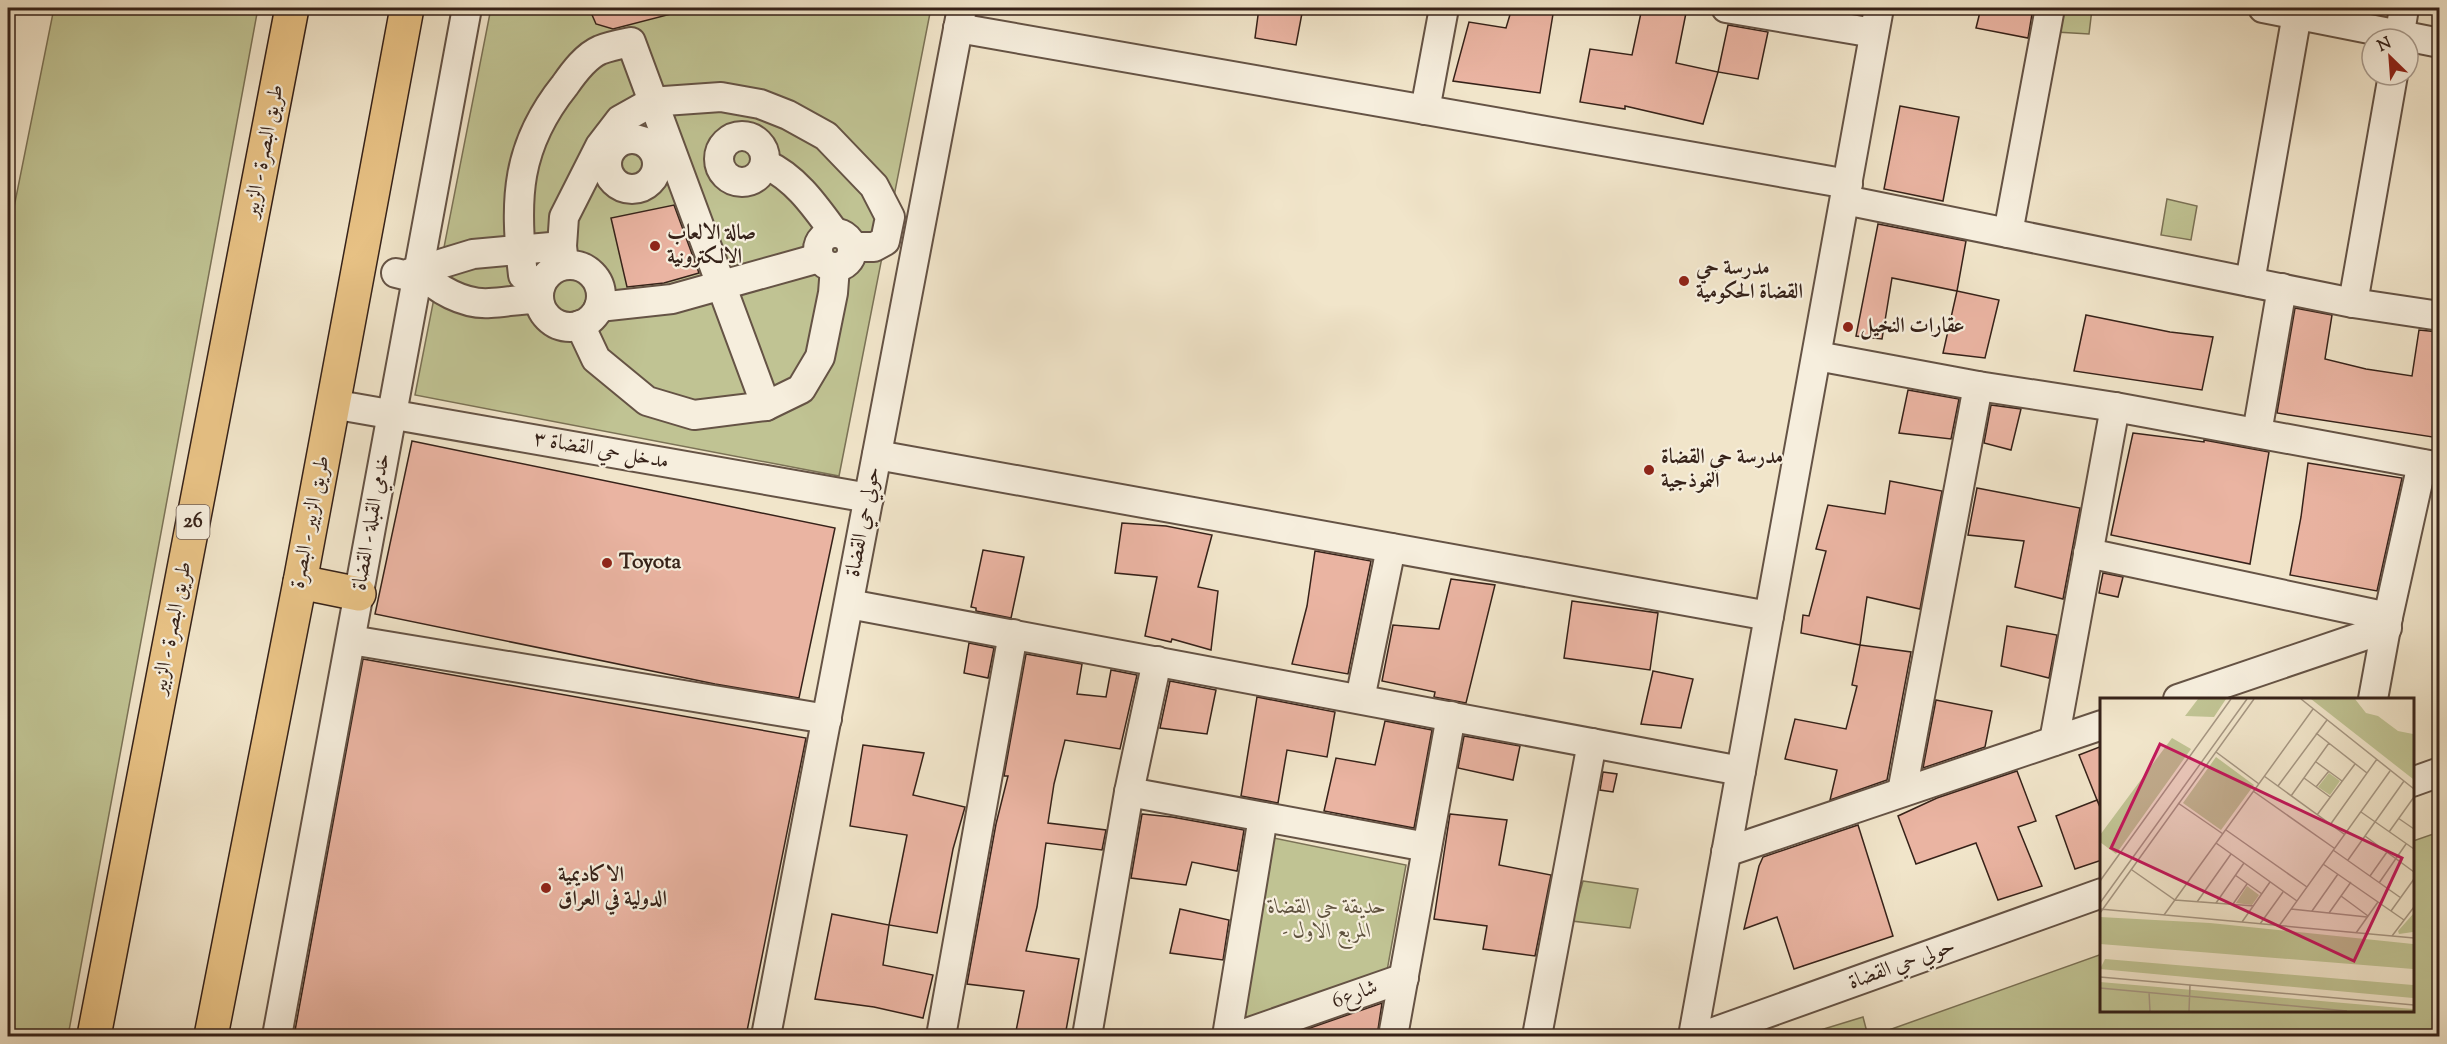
<svg xmlns="http://www.w3.org/2000/svg" width="2447" height="1044" font-family="'Sorts Mill Goudy',Amiri,serif">
  <style>
    .green { fill: #c0c393; stroke: #7b7256; stroke-width: 1.5 }
    .building { fill: #eab4a2; stroke: #362219; stroke-width: 1.5 }
    .lines { fill: none; stroke-linecap: round; stroke-linejoin: round }
    .minor-casing { stroke: #655345; stroke-width: 32 }
    .highway-casing { stroke: #362219; stroke-width: 36 }
    .minor { stroke: #f6eedd; stroke-width: 28 }
    .highway { stroke: #e8c285; stroke-width: 33 }
    .poi-dot { fill: #8f2418; stroke: #f6eedd; stroke-width: 2 }
    .labels { text-anchor: middle; dominant-baseline: central; stroke-width: 4.5; stroke-linejoin: round; paint-order: stroke }
    .shield { fill: #f6eedd; stroke: #705f54; stroke-width: 1.5 }
    .shield-label { font-size: 20px; font-weight: bold; fill: #362219 }
    .street-label { font-size: 21px; fill: #362219; stroke: #f6eedd }
    .poi-label { font-size: 21px; font-weight: bold; fill: #362219; stroke: #f6eedd; text-anchor: start }
    .park-label { font-size: 21px; font-style: italic; fill: #5f523e; stroke: #f6eedd }
    .inset-road { fill: none; stroke: #a69783; stroke-width: 1.5 }
    .view { fill: #c2185b; fill-opacity: 0.15; stroke: #c2185b; stroke-width: 3 }
    .inset-edge { fill: none; stroke: #362219; stroke-width: 3 }
  </style>
  <rect width="100%" height="100%" fill="#f1e5ca"/>
  <filter id="stains"><feTurbulence type="fractalNoise" baseFrequency=".00333" numOctaves="4"/><feColorMatrix values="0 0 0 0 .2 0 0 0 0 .09 0 0 0 0 .02 0 0 0 .5 -.17"/></filter>
  <radialGradient id="worn" r=".72"><stop offset=".6" stop-color="#630" stop-opacity="0"/><stop offset="1" stop-color="#630" stop-opacity=".3"/></radialGradient>
  <g class="green">
    <polygon points="54,8 258,8 68,1036 8,1036 8,237"/>
    <polygon points="491,8 931,8 839,476 415,395"/>
    <polygon points="2059,8 2092,9 2089,34 2056,32"/>
    <polygon points="2167,199 2197,206 2191,240 2161,235"/>
    <polygon points="2439,832 2439,1036 1872,1036 2102,954 2102,1010 2412,1010 2413,841"/>
    <polygon points="1269,837 1406,865 1387,971 1244,1023"/>
    <polygon points="1583,881 1638,889 1630,928 1572,921"/>
    <polygon points="1863,1017 1868,1036 1804,1036 1804,1035"/>
  </g>
  <g class="building">
    <polygon points="589,8 675,8 675,13 613,29 596,24"/>
    <polygon points="1259,8 1303,8 1296,45 1255,38"/>
    <polygon points="1512,8 1554,8 1540,93 1453,81 1469,22 1506,28"/>
    <polygon points="1642,8 1687,8 1676,63 1718,72 1703,124 1625,106 1625,109 1580,102 1590,49 1632,55"/>
    <polygon points="1981,8 2033,8 2028,38 1976,28"/>
    <polygon points="1728,25 1768,32 1758,79 1718,72"/>
    <polygon points="1900,106 1959,117 1943,201 1884,189"/>
    <polygon points="674,205 699,273 664,283 627,287 611,218"/>
    <polygon points="1878,224 1966,241 1957,291 1892,278 1882,339 1856,336"/>
    <polygon points="1957,291 1999,300 1985,358 1943,353"/>
    <polygon points="2295,308 2332,315 2325,359 2366,369 2412,376 2419,330 2439,332 2439,438 2277,413"/>
    <polygon points="2086,315 2170,332 2213,337 2202,390 2074,371"/>
    <polygon points="1908,390 1959,399 1951,439 1899,433"/>
    <polygon points="1991,405 2021,409 2011,450 1984,443"/>
    <polygon points="2133,433 2204,442 2204,440 2269,452 2250,564 2111,535"/>
    <polygon points="412,441 835,528 799,698 715,684 375,614"/>
    <polygon points="2308,463 2402,478 2377,591 2290,575 2301,517"/>
    <polygon points="1890,481 1942,491 1920,609 1867,597 1860,645 1801,633 1803,615 1809,616 1826,551 1816,549 1828,505 1885,514"/>
    <polygon points="1977,488 2080,508 2063,599 2015,587 2024,541 1968,535"/>
    <polygon points="1122,523 1166,526 1212,535 1198,587 1218,591 1211,650 1172,639 1171,642 1145,636 1157,577 1115,573"/>
    <polygon points="983,550 1024,557 1011,618 976,611 976,608 971,607"/>
    <polygon points="1315,551 1371,561 1348,674 1292,664 1307,606"/>
    <polygon points="2103,573 2123,577 2118,597 2099,593"/>
    <polygon points="1451,579 1495,585 1466,703 1434,697 1435,692 1382,681 1393,625 1439,629"/>
    <polygon points="1572,601 1658,613 1650,670 1564,658"/>
    <polygon points="2007,626 2057,635 2049,678 2001,666"/>
    <polygon points="969,643 994,648 988,678 964,673"/>
    <polygon points="1860,645 1911,652 1887,780 1830,800 1837,770 1785,759 1795,719 1846,729 1857,686 1852,685"/>
    <polygon points="1026,654 1082,664 1077,694 1106,697 1111,670 1137,675 1120,749 1065,740 1054,784 1048,823 1106,830 1102,850 1046,843 1037,907 1026,951 1079,959 1065,1036 1015,1036 1024,991 967,984 996,824 1008,776 1004,776"/>
    <polygon points="363,659 806,738 746,1036 294,1036"/>
    <polygon points="1653,671 1693,679 1681,728 1641,724"/>
    <polygon points="1170,681 1216,690 1207,734 1160,728"/>
    <polygon points="1257,697 1335,712 1327,757 1287,750 1278,803 1241,796"/>
    <polygon points="1936,700 1992,711 1985,747 1923,768"/>
    <polygon points="1385,721 1432,730 1414,828 1324,811 1336,758 1375,765"/>
    <polygon points="1464,736 1520,746 1513,780 1458,768"/>
    <polygon points="863,745 924,753 913,795 965,807 953,849 937,933 889,925 907,835 850,826"/>
    <polygon points="2102,746 2102,810 2101,810 2079,755"/>
    <polygon points="2017,771 2036,821 2018,827 2042,886 1998,900 1976,843 1916,864 1898,816 1937,798"/>
    <polygon points="1603,772 1617,774 1613,792 1600,790"/>
    <polygon points="2097,800 2102,812 2102,860 2075,869 2056,816"/>
    <polygon points="1142,814 1172,817 1244,830 1237,871 1192,862 1186,885 1131,878"/>
    <polygon points="1450,814 1507,820 1499,865 1551,875 1535,956 1483,949 1487,926 1434,919"/>
    <polygon points="1858,825 1893,936 1794,969 1777,917 1744,929 1759,866 1763,857"/>
    <polygon points="1180,909 1229,920 1223,960 1170,953"/>
    <polygon points="832,914 889,925 883,965 933,975 923,1018 874,1007 815,999"/>
    <polygon points="1382,1003 1377,1036 1287,1036"/>
  </g>
  <g class="lines">
    <defs>
      <g id="minor">
        <polyline points="1726,8 1874,33"/>
        <polyline points="2263,8 2440,43"/>
        <polyline points="958,28 1848,184"/>
        <polyline points="2399,39 2404,8"/>
        <polyline points="1425,110 1444,8"/>
        <circle cx="742" cy="159" r="23"/>
        <circle cx="632" cy="164" r="25"/>
        <path d="M 765,164 C 795,177 815,206 834,232"/>
        <polyline points="1845,200 2353,303 2440,316"/>
        <circle cx="835" cy="250" r="17"/>
        <polyline points="2008,233 2050,8"/>
        <polyline points="562,246 564,217 600,146 620,120 645,106 664,101 721,97 760,104 788,115 826,136 874,186 890,217 885,241 874,247 853,247"/>
        <circle cx="570" cy="296" r="31"/>
        <path d="M 419,271 C 436,289 464,305 490,303 C 506,302 522,299 538,299"/>
        <polyline points="396,273 404,275 473,254 562,246 564,264"/>
        <polyline points="2250,282 2297,14"/>
        <path d="M 540,284 L 523,275 C 514,199 516,146 565,85 C 574,72 586,56 600,50 C 610,46 621,44 631,42 L 766,406"/>
        <polyline points="2353,303 2393,75"/>
        <polyline points="599,307 672,299 819,258"/>
        <polyline points="580,325 596,359 647,401 694,415 766,406 801,389 820,357 833,293 835,267"/>
        <polyline points="1817,356 1978,386 2115,407 2440,467"/>
        <polyline points="332,404 869,498"/>
        <polyline points="2257,433 2282,288"/>
        <polyline points="877,455 1769,616"/>
        <polyline points="2088,553 2388,617"/>
        <polyline points="849,604 1741,771"/>
        <polyline points="351,640 827,719"/>
        <polyline points="1360,699 1391,548"/>
        <polyline points="2178,699 2387,628"/>
        <polyline points="2373,699 2388,617 2422,464"/>
        <polyline points="2054,741 2115,407"/>
        <polyline points="2412,782 2440,772"/>
        <polyline points="1129,792 1427,847"/>
        <polyline points="1902,792 1978,386"/>
        <polyline points="1726,852 2102,725"/>
        <polyline points="277,1036 467,8"/>
        <polyline points="766,1036 962,8"/>
        <polyline points="941,1036 1013,634"/>
        <polyline points="1087,1036 1129,792 1157,661"/>
        <polyline points="1227,1036 1263,817"/>
        <polyline points="1238,1036 1404,978"/>
        <polyline points="1393,1036 1451,716"/>
        <polyline points="1537,1036 1592,743"/>
        <polyline points="1693,1036 1879,8"/>
        <polyline points="1703,1036 2102,893"/>
      </g>
      <g id="highway">
        <polyline points="300,582 359,594"/>
        <polyline points="94,1036 292,8"/>
        <polyline points="211,1036 300,582 407,8"/>
      </g>
    </defs>
    <use href="#minor" class="minor-casing"/>
    <use href="#highway" class="highway-casing"/>
    <use href="#minor" class="minor"/>
    <use href="#highway" class="highway"/>
  </g>
  <g class="poi-dot">
    <circle cx="655" cy="246" r="6"/>
    <circle cx="1684" cy="281" r="6"/>
    <circle cx="1848" cy="327" r="6"/>
    <circle cx="1649" cy="470" r="6"/>
    <circle cx="607" cy="563" r="6"/>
    <circle cx="546" cy="888" r="6"/>
  </g>
  <g class="labels">
    <rect class="shield" x="176.5" y="505" width="33" height="34" rx="4.5"/>
    <g class="shield-label">
      <text x="193" y="522">26</text>
    </g>
    <g class="street-label">
      <text transform="translate(265 151) rotate(-79)">طريق البصرة - الزبير</text>
      <text transform="translate(601 451) rotate(10)">مدخل حي القضاة ٣</text>
      <text transform="translate(311 522) rotate(-79)">طريق الزبير - البصرة</text>
      <text transform="translate(372 522) rotate(-80)">خدمي القبلة - القضاة</text>
      <text transform="translate(864 522) rotate(-79)">حولي حي القضاة</text>
      <text transform="translate(173 628) rotate(-79)">طريق البصرة - الزبير</text>
      <text transform="translate(1902 965) rotate(-20)">حولي حي القضاة</text>
      <text transform="translate(1355 995) rotate(-20)">شارع6</text>
    </g>
    <g class="poi-label">
      <text x="667" y="234">صالة الالعاب<tspan x="667" dy="24">الالكترونية</tspan></text>
      <text x="1696" y="269">مدرسة حي<tspan x="1696" dy="24">القضاة الحكومية</tspan></text>
      <text x="1860" y="327">عقارات النخيل</text>
      <text x="1661" y="458">مدرسة حي القضاة<tspan x="1661" dy="24">النموذجية</tspan></text>
      <text x="619" y="563">Toyota</text>
      <text x="558" y="876">الاكاديمية<tspan x="558" dy="24">الدولية في العراق</tspan></text>
    </g>
    <g class="park-label">
      <text x="1327" y="908">حديقة حي القضاة<tspan x="1327" dy="24">- المربع الاول</tspan></text>
    </g>
  </g>
  <g transform="translate(2100 698)">
    <rect width="314" height="314" fill="#f1e5ca"/>
    <path d="M 98,1 L 126,1 L 114,19 L 85,18 ZM 211,1 L 255,1 L 266,15 L 278,18 L 298,33 L 313,36 L 313,81 ZM 72,40 L 91,51 L 16,156 L 0,144 L 0,137 ZM 116,59 L 154,87 L 121,132 L 83,105 ZM 229,75 L 240,83 L 230,97 L 218,89 ZM 147,188 L 159,197 L 152,207 L 136,205 ZM 313,216 L 313,234 L 299,236 L 298,233 ZM 0,219 L 110,225 L 313,246 L 313,271 L 0,246 ZM 5,261 L 313,287 L 313,300 L 0,271 ZM 0,284 L 313,311 L 313,313 L 0,313 Z" fill="#c0c393"/>
    <path class="inset-road" d="M 201,1 L 314,91M 216,35 L 267,75M 116,54 L 159,86M 216,64 L 242,83M 164,78 L 244,136M 204,80 L 230,99M 178,88 L 227,22M 216,89 L 229,73M 153,93 L 234,150M 191,98 L 229,45M 78,105 L 123,136M 261,114 L 314,151M 217,117 L 255,66M 298,120 L 314,131M 230,127 L 277,61M 126,132 L 207,189M 289,134 L 314,99M 265,138 L 314,174M 116,145 L 197,203M 233,152 L 301,200M 248,162 L 304,83M 223,166 L 304,222M 32,172 L 75,202 L 154,208M 135,177 L 162,196M 270,178 L 287,154M 0,183 L 131,1M 279,185 L 306,146M 241,198 L 268,218M 97,204 L 131,156M 0,205 L 147,1M 116,205 L 144,165M 133,206 L 147,186M 0,211 L 314,240M 191,211 L 267,219M 212,213 L 238,176M 291,213 L 314,181M 0,215 L 154,1M 229,215 L 251,184M 64,217 L 213,11M 142,224 L 170,184M 160,226 L 183,194M 179,228 L 290,73M 256,235 L 278,204M 292,238 L 314,209M 0,279 L 314,307M 0,290 L 247,313M 49,294 L 50,313M 89,313 L 90,287"/>
    <path class="view" d="M 60,46 L 302,160 L 254,263 L 11,150 Z"/>
    <rect width="314" height="314" class="inset-edge"/>
  </g>
  <rect width="2447" height="1044" fill="none" stroke="#f1e5ca" stroke-width="30"/>
  <rect x="9" y="9" width="2429" height="1026" fill="none" stroke="#362219" stroke-width="3"/>
  <rect x="15" y="15" width="2417" height="1014" fill="none" stroke="#362219" stroke-width="1.5"/>
  <g transform="translate(2390 57) rotate(335)"><circle r="28" fill="#f6eedd" stroke="#a99c8f" stroke-width="1.5"/>
  <path d="M0-4.5L10 22L0 15L-10 22Z" fill="#8f2418"/>
  <text y="-9" font-size="16" font-weight="bold" text-anchor="middle" fill="#362219">N</text>
  </g>
  <rect width="100%" height="100%" filter="url(#stains)"/>
  <rect width="100%" height="100%" fill="url(#worn)"/>
</svg>
